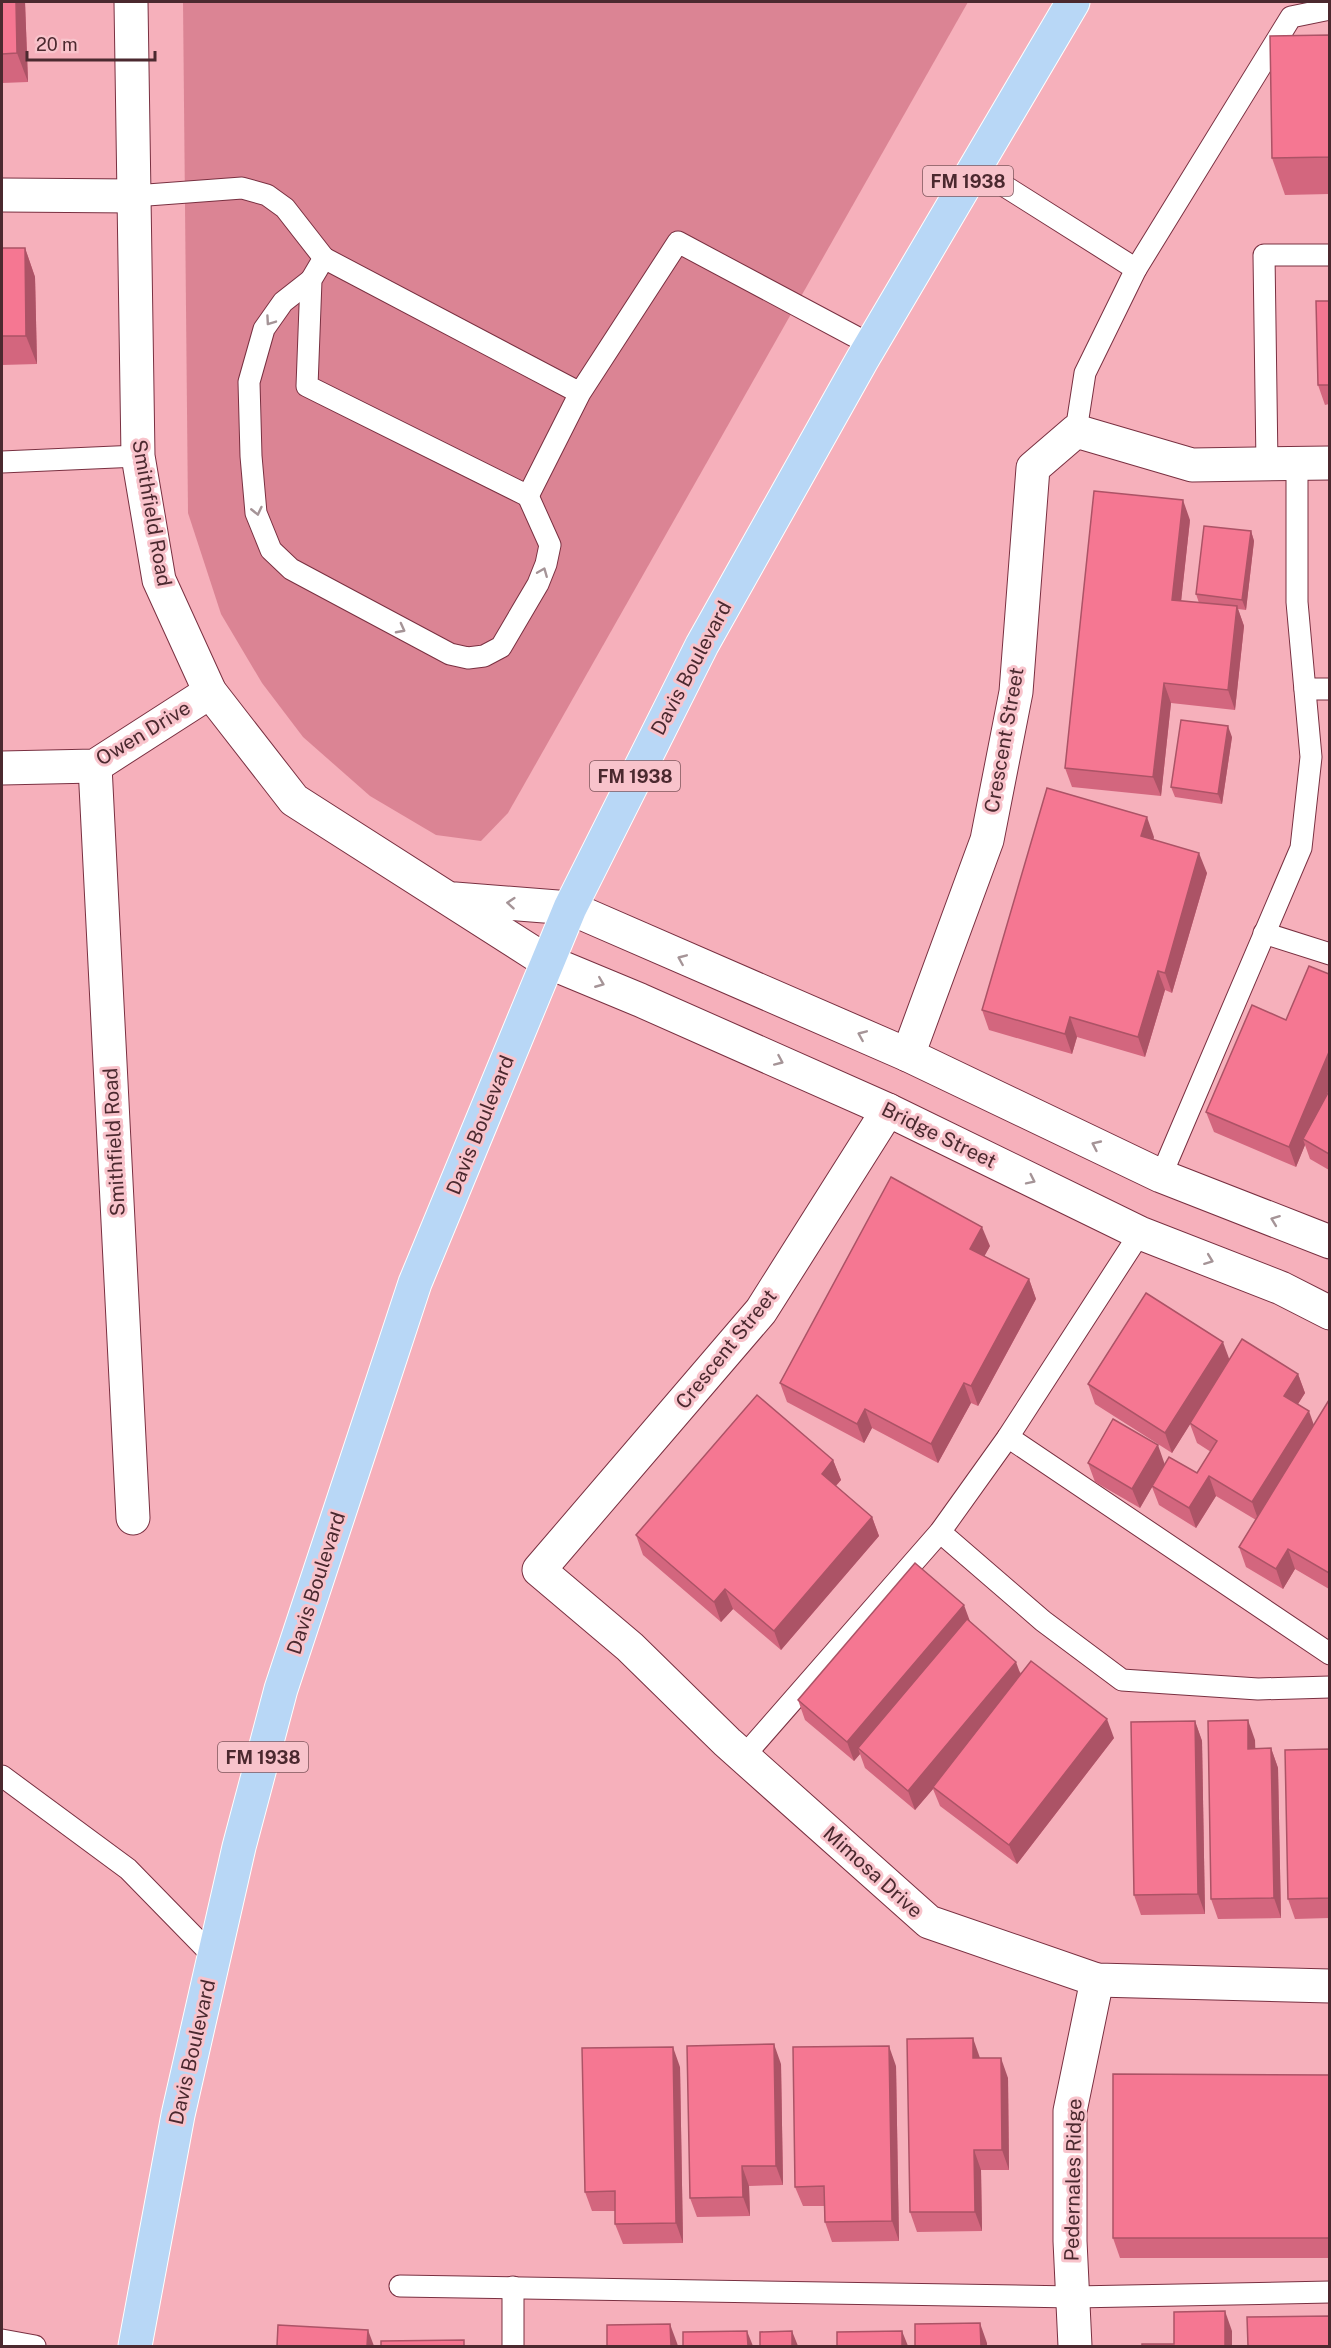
<svg xmlns="http://www.w3.org/2000/svg" width="1331" height="2348" font-family="'Public Sans',sans-serif">
  <style>
    .green { fill: #db8494 }
    .lines { fill: none; stroke-linecap: round; stroke-linejoin: round }
    .service-casing { stroke: #793041; stroke-width: 23 }
    .minor-casing { stroke: #793041; stroke-width: 35 }
    .tertiary-casing { stroke: #793041; stroke-width: 35 }
    .secondary-casing { stroke: #793041; stroke-width: 35 }
    .primary-casing { stroke: #fff; stroke-width: 35 }
    .service { stroke: #fff; stroke-width: 21 }
    .minor { stroke: #fff; stroke-width: 33 }
    .tertiary { stroke: #fff; stroke-width: 33 }
    .secondary { stroke: #fff; stroke-width: 33 }
    .primary { stroke: #b8d7f6; stroke-width: 33 }
    .wall { fill: #d3667e }
    .shaded-wall { fill: #ac5366 }
    .building { fill: #f57792; stroke: #ac5366; stroke-width: 1.5 }
    .oneway { stroke: #a59497 }
    .labels { text-anchor: middle; dominant-baseline: central; stroke-width: 6; stroke-linejoin: round; paint-order: stroke }
    .shield { fill: #f8c3cb; stroke: #7f575e; stroke-width: 1.5 }
    .shield-label { font-size: 18px; font-weight: bold; fill: #4b292f }
    .street-label { font-size: 20px; fill: #4b292f; stroke: #f8c3cb }
  </style>
  <rect width="100%" height="100%" fill="#f6b0bb"/>
  <polygon class="green" points="183,2 968,2 508,813 481,841 436,835 370,796 303,737 262,683 221,614 188,513"/>
  <g class="lines">
    <defs>
      <g id="service">
        <polyline points="976,168 1136,269 1085,373 1076,431"/>
        <polyline points="134,196 242,188 267,195 285,208 324,258"/>
        <polyline points="1136,269 1291,17 1330,9"/>
        <polyline points="311,280 283,302 264,329 249,382 251,456 256,513 271,550 291,569 450,654 468,658 484,656 501,647 538,584 546,564 550,545 528,496"/>
        <polyline points="580,393 324,258 311,280 307,386 528,496 580,393 678,242 871,345"/>
        <polyline points="2,462 138,456"/>
        <polyline points="1267,464 1264,255 1330,255"/>
        <polyline points="1305,689 1330,689"/>
        <polyline points="1264,933 1330,954"/>
        <polyline points="1161,1176 1301,848 1311,757 1297,602 1297,464"/>
        <polyline points="1008,1437 1330,1654"/>
        <polyline points="940,1532 1043,1621 1122,1680 1258,1689 1330,1687"/>
        <polyline points="744,1756 940,1532 1008,1437 1140,1233"/>
        <polyline points="2,1776 128,1869 214,1957"/>
        <polyline points="400,2286 1074,2297 1330,2292"/>
        <polyline points="2,2340 35,2346"/>
        <polyline points="513,2346 513,2287"/>
      </g>
      <g id="minor">
        <polyline points="2,195 134,196"/>
        <polyline points="95,766 133,1518"/>
        <polyline points="2,768 95,766 210,692"/>
        <polyline points="908,1055 987,840 1016,692 1033,468 1076,431 1192,465 1330,463"/>
        <polyline points="888,1110 761,1311 539,1570 630,1647 727,1742 929,1922 1097,1980 1330,1986"/>
        <polyline points="1075,2346 1070,2241 1070,2111 1097,1980"/>
      </g>
      <g id="tertiary">
        <polyline points="570,908 908,1055 1161,1176 1330,1242"/>
        <polyline points="546,961 640,1000 888,1110 1140,1233 1281,1288 1330,1313"/>
      </g>
      <g id="secondary">
        <polyline points="131,2 138,456 159,580 210,692 294,800 546,961"/>
        <polyline points="455,899 570,908"/>
      </g>
      <polyline id="primary" points="135,2346 178,2115 239,1847 281,1689 415,1283 570,908 702,645 862,360 1073,2"/>
    </defs>
    <use href="#service" class="service-casing"/>
    <use href="#minor" class="minor-casing"/>
    <use href="#tertiary" class="tertiary-casing"/>
    <use href="#secondary" class="secondary-casing"/>
    <use href="#primary" class="primary-casing"/>
    <use href="#service" class="service"/>
    <use href="#minor" class="minor"/>
    <use href="#tertiary" class="tertiary"/>
    <use href="#secondary" class="secondary"/>
    <use href="#primary" class="primary"/>
  </g>
  <g class="wall">
    <polygon points="2,2 25,2 28,82 2,83"/>
    <polygon points="1329,35 1329,194 1285,195 1272,158"/>
    <polygon points="2,248 25,248 35,277 37,364 2,365"/>
    <polygon points="1329,301 1329,404 1325,405 1318,385"/>
    <polygon points="1190,520 1181,601 1199,603 1196,594 1251,531 1254,541 1246,610 1238,609 1244,626 1235,710 1171,703 1161,796 1072,787 1065,768"/>
    <polygon points="1232,737 1222,804 1175,797 1171,787"/>
    <polygon points="1154,837 1153,840 1207,873 1172,993 1165,990 1145,1057 1077,1037 1072,1054 989,1030 982,1010"/>
    <polygon points="1329,1089 1324,1101 1329,1091 1329,1170 1310,1159 1305,1145 1296,1167 1214,1132 1206,1112"/>
    <polygon points="990,1246 984,1256 1029,1279 1036,1299 978,1406 971,1403 938,1463 872,1428 864,1443 787,1402 780,1383"/>
    <polygon points="1229,1360 1298,1374 1305,1393 1298,1404 1314,1425 1329,1400 1329,1589 1295,1569 1283,1589 1246,1567 1239,1547 1256,1520 1216,1496 1196,1528 1159,1505 1152,1487 1140,1508 1095,1482 1088,1463 1165,1464 1197,1473 1211,1452 1197,1443 1190,1424 1172,1453 1095,1404 1088,1384"/>
    <polygon points="833,1460 841,1480 836,1486 872,1517 879,1536 781,1650 733,1609 721,1622 643,1555 636,1535"/>
    <polygon points="971,1623 1021,1673 1114,1738 1017,1864 940,1806 933,1789 915,1810 865,1768 860,1754 854,1761 805,1720 798,1700"/>
    <polygon points="1195,1721 1202,1741 1205,1914 1141,1915 1134,1895"/>
    <polygon points="1255,1740 1255,1749 1271,1748 1278,1768 1281,1918 1218,1919 1211,1899"/>
    <polygon points="1329,1749 1329,1918 1295,1919 1288,1899"/>
    <polygon points="980,2058 1008,2078 1009,2170 981,2170 982,2231 917,2232 910,2212"/>
    <polygon points="781,2064 783,2185 749,2186 750,2216 697,2217 690,2198"/>
    <polygon points="896,2066 899,2241 832,2242 825,2222 824,2206 803,2206 795,2187"/>
    <polygon points="680,2067 683,2243 623,2244 615,2224 615,2211 592,2211 585,2192"/>
    <polygon points="1329,2075 1329,2258 1120,2258 1113,2238"/>
  </g>
  <g class="shaded-wall">
    <polygon points="16,2 25,2 28,82 17,53"/>
    <polygon points="25,248 35,277 37,364 26,336"/>
    <polygon points="1183,500 1190,520 1179,620 1172,600"/>
    <polygon points="1251,531 1254,541 1246,610 1242,600"/>
    <polygon points="1237,606 1244,626 1235,710 1228,690"/>
    <polygon points="1164,683 1171,703 1161,796 1153,777"/>
    <polygon points="1228,726 1232,737 1222,804 1218,794"/>
    <polygon points="1147,817 1154,837 1149,856 1141,836"/>
    <polygon points="1199,853 1207,873 1172,993 1165,973"/>
    <polygon points="1158,971 1165,990 1145,1057 1138,1037"/>
    <polygon points="1070,1017 1077,1037 1072,1054 1065,1034"/>
    <polygon points="1329,1052 1329,1089 1307,1141 1303,1139 1305,1145 1296,1167 1289,1147"/>
    <polygon points="982,1227 990,1246 978,1268 970,1249"/>
    <polygon points="1029,1279 1036,1299 978,1406 971,1386"/>
    <polygon points="1223,1342 1230,1361 1172,1453 1165,1433"/>
    <polygon points="1298,1374 1305,1393 1291,1415 1284,1396"/>
    <polygon points="964,1383 971,1403 938,1463 931,1444"/>
    <polygon points="865,1409 872,1428 864,1443 857,1424"/>
    <polygon points="1309,1411 1316,1431 1259,1522 1252,1502"/>
    <polygon points="1158,1445 1165,1465 1140,1508 1132,1489"/>
    <polygon points="833,1460 841,1480 829,1493 822,1474"/>
    <polygon points="1209,1476 1216,1496 1196,1528 1189,1508"/>
    <polygon points="872,1517 879,1536 781,1650 774,1631"/>
    <polygon points="1288,1549 1295,1569 1283,1589 1276,1569"/>
    <polygon points="725,1589 733,1609 721,1622 714,1602"/>
    <polygon points="964,1605 971,1624 858,1748 860,1754 854,1761 847,1742"/>
    <polygon points="1016,1662 1023,1681 933,1787 933,1789 915,1810 908,1791"/>
    <polygon points="1107,1719 1114,1738 1017,1864 1009,1845"/>
    <polygon points="1248,1720 1255,1740 1256,1768 1248,1749"/>
    <polygon points="1195,1721 1202,1741 1205,1914 1198,1894"/>
    <polygon points="1271,1748 1278,1768 1281,1918 1274,1898"/>
    <polygon points="973,2038 980,2058 973,2058"/>
    <polygon points="774,2044 781,2064 783,2185 776,2166"/>
    <polygon points="889,2046 896,2066 899,2241 892,2221"/>
    <polygon points="673,2047 680,2067 683,2243 676,2223"/>
    <polygon points="1001,2058 1008,2078 1009,2170 1002,2150"/>
    <polygon points="974,2150 981,2170 982,2231 975,2212"/>
    <polygon points="742,2166 749,2186 750,2216 743,2197"/>
    <polygon points="1225,2311 1232,2331 1232,2346 1225,2346"/>
    <polygon points="980,2323 987,2343 987,2346 981,2346"/>
    <polygon points="670,2324 677,2343 678,2346 671,2346"/>
    <polygon points="368,2330 374,2346 367,2346"/>
    <polygon points="747,2331 753,2346 748,2346"/>
    <polygon points="792,2331 798,2346 792,2346"/>
    <polygon points="902,2331 908,2346 902,2346"/>
  </g>
  <g class="building">
    <polygon points="2,2 16,2 17,53 2,54"/>
    <polygon points="1329,35 1329,157 1272,158 1270,36"/>
    <polygon points="2,248 25,248 26,336 2,336"/>
    <polygon points="1316,301 1329,301 1329,385 1318,385"/>
    <polygon points="1094,491 1183,500 1172,600 1237,606 1228,690 1164,683 1153,777 1065,768"/>
    <polygon points="1204,526 1251,531 1242,600 1196,594"/>
    <polygon points="1181,720 1228,726 1218,794 1171,787"/>
    <polygon points="1047,788 1147,817 1141,836 1199,853 1165,973 1158,971 1138,1037 1070,1017 1065,1034 982,1010"/>
    <polygon points="1309,966 1329,974 1329,1052 1289,1147 1206,1112 1252,1005 1286,1020"/>
    <polygon points="1329,1091 1329,1154 1303,1139"/>
    <polygon points="891,1177 982,1227 970,1249 1029,1279 971,1386 964,1383 931,1444 865,1409 857,1424 780,1383"/>
    <polygon points="1146,1293 1223,1342 1165,1433 1088,1384"/>
    <polygon points="1242,1339 1298,1374 1284,1396 1309,1411 1252,1502 1209,1476 1189,1508 1152,1486 1169,1457 1197,1473 1217,1441 1190,1423"/>
    <polygon points="757,1395 833,1460 822,1474 872,1517 774,1631 725,1589 714,1602 636,1535"/>
    <polygon points="1329,1400 1329,1573 1288,1549 1276,1569 1239,1547"/>
    <polygon points="1113,1419 1158,1445 1132,1489 1088,1463"/>
    <polygon points="915,1563 964,1605 847,1742 798,1700"/>
    <polygon points="967,1619 1016,1662 908,1791 858,1748"/>
    <polygon points="1031,1661 1107,1719 1009,1845 933,1787"/>
    <polygon points="1248,1720 1248,1749 1271,1748 1274,1898 1211,1899 1208,1721"/>
    <polygon points="1195,1721 1198,1894 1134,1895 1131,1722"/>
    <polygon points="1329,1749 1329,1898 1288,1899 1285,1750"/>
    <polygon points="973,2038 973,2058 1001,2058 1002,2150 974,2150 975,2212 910,2212 907,2039"/>
    <polygon points="774,2044 776,2166 742,2166 743,2197 690,2198 687,2046"/>
    <polygon points="889,2046 892,2221 825,2222 824,2186 795,2187 793,2047"/>
    <polygon points="673,2047 676,2223 615,2224 615,2191 585,2192 582,2048"/>
    <polygon points="1113,2074 1329,2075 1329,2238 1113,2238"/>
    <polygon points="1225,2311 1225,2346 1142,2346 1142,2344 1174,2344 1174,2312"/>
    <polygon points="1329,2316 1329,2346 1248,2346 1247,2317"/>
    <polygon points="980,2323 981,2346 915,2346 915,2324"/>
    <polygon points="670,2324 671,2346 607,2346 607,2325"/>
    <polygon points="278,2325 368,2330 367,2346 277,2346"/>
    <polygon points="747,2331 748,2346 683,2346 683,2332"/>
    <polygon points="792,2331 792,2346 760,2346 760,2332"/>
    <polygon points="902,2331 902,2346 837,2346 837,2332"/>
    <polygon points="464,2340 464,2346 381,2346 381,2341"/>
  </g>
  <defs><path id="oneway-chevron" d="M-2-3.5L2.5 0L-2 3.5" fill="none" stroke-width="1.6" stroke-linecap="round" stroke-linejoin="round" transform="scale(1.5)"/></defs>
  <g class="oneway">
    <use href="#oneway-chevron" transform="translate(270 321) rotate(125)"/>
    <use href="#oneway-chevron" transform="translate(257 511) rotate(77)"/>
    <use href="#oneway-chevron" transform="translate(543 572) rotate(-68)"/>
    <use href="#oneway-chevron" transform="translate(401 629) rotate(28)"/>
    <use href="#oneway-chevron" transform="translate(511 903) rotate(-175)"/>
    <use href="#oneway-chevron" transform="translate(682 959) rotate(-157)"/>
    <use href="#oneway-chevron" transform="translate(600 983) rotate(22)"/>
    <use href="#oneway-chevron" transform="translate(862 1035) rotate(-157)"/>
    <use href="#oneway-chevron" transform="translate(779 1061) rotate(24)"/>
    <use href="#oneway-chevron" transform="translate(1096 1145) rotate(-155)"/>
    <use href="#oneway-chevron" transform="translate(1031 1180) rotate(26)"/>
    <use href="#oneway-chevron" transform="translate(1275 1220) rotate(-159)"/>
    <use href="#oneway-chevron" transform="translate(1209 1260) rotate(21)"/>
  </g>
  <g class="labels">
    <g class="shield">
      <rect x="923" y="166" width="90" height="30" rx="4.5"/>
      <rect x="590" y="761" width="90" height="30" rx="4.5"/>
      <rect x="218" y="1742" width="90" height="30" rx="4.5"/>
    </g>
    <g class="shield-label">
      <text x="968" y="181">FM 1938</text>
      <text x="635" y="776">FM 1938</text>
      <text x="263" y="1757">FM 1938</text>
    </g>
    <g class="street-label">
      <text transform="translate(152 513) rotate(80)">Smithfield Road</text>
      <text transform="translate(691 668) rotate(-62)">Davis Boulevard</text>
      <text transform="translate(143 733) rotate(-31)">Owen Drive</text>
      <text transform="translate(1004 740) rotate(-80)">Crescent Street</text>
      <text transform="translate(480 1125) rotate(-68)">Davis Boulevard</text>
      <text transform="translate(939 1135) rotate(26)">Bridge Street</text>
      <text transform="translate(114 1142) rotate(-93)">Smithfield Road</text>
      <text transform="translate(726 1349) rotate(-51)">Crescent Street</text>
      <text transform="translate(316 1583) rotate(-72)">Davis Boulevard</text>
      <text transform="translate(873 1872) rotate(42)">Mimosa Drive</text>
      <text transform="translate(192 2052) rotate(-77)">Davis Boulevard</text>
      <text transform="translate(1073 2180) rotate(-89)">Pedernales Ridge</text>
    </g>
  </g>
  <rect width="1331" height="2348" fill="none" stroke="#4b292f" stroke-width="6"/>
  <path d="M27 51v9h128v-9" fill="none" stroke="#4b292f" stroke-width="3"/>
  <text x="36" y="51" font-size="18" fill="#4b292f" stroke="#f8c3cb" stroke-width="4.5" paint-order="stroke">20 m</text>
</svg>
